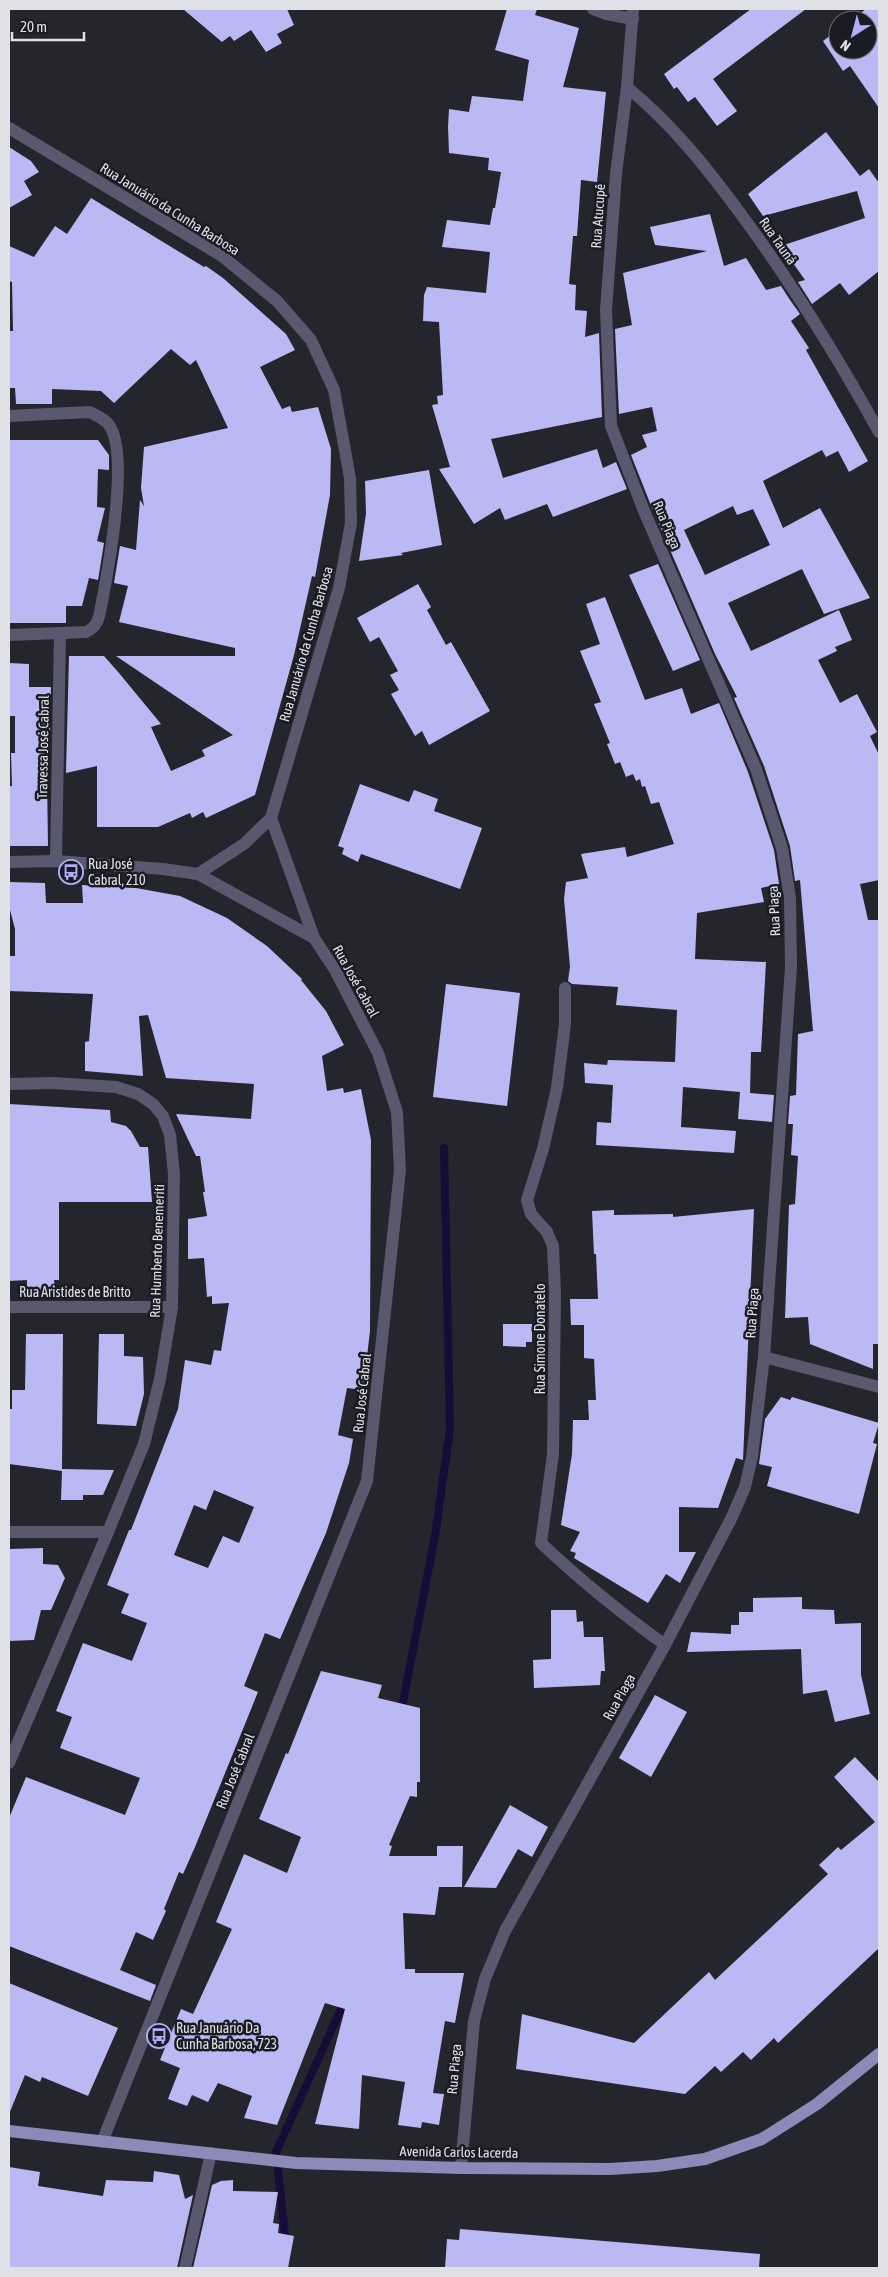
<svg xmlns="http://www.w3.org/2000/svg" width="888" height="2277" font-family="'Asap Condensed',sans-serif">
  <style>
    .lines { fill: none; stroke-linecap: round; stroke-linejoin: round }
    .stream { stroke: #150c38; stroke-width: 8 }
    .building { fill: #bbb9f3; fill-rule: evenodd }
    .minor { stroke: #59586f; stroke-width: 12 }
    .major { stroke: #8b8ab8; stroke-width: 12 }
    .labels { text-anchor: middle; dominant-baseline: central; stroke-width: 5; stroke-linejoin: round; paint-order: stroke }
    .street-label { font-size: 14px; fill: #e0e0e7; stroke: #1b1b24 }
    .poi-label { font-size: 14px; fill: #e0e0e7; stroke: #1b1b24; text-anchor: start }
  </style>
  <rect width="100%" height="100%" fill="#25252e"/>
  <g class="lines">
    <g class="stream">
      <polyline points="401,1712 435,1536 450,1429 444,1148"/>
      <polyline points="286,2244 276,2152 346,1998"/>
    </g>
  </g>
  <g class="building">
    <polygon points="183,9 287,9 294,25 277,34 282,43 266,52 251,30 234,41 230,36 222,42"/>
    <polygon points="507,9 537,9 535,15 579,28 563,87 606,92 597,182 581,180 577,236 573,236 569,284 576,285 575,310 587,311 585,337 599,333 602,417 491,439 503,478 597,449 603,468 616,462 627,489 553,517 547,504 505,520 500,508 474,524 439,469 450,467 432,405 438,404 437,396 443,395 439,322 423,321 424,295 427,287 486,293 490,252 442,247 447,220 490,225 493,208 495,208 501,172 488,170 489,158 449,153 448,127 449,109 469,112 472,96 523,101 529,60 495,50"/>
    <polygon points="751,9 806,9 713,79 737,111 717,126 695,97 688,102 677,87 674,89 664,74"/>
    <polygon points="866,9 879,9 879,108 850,66 843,71 823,41 838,30 838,50 868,50 868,20 851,20"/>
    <polygon points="826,132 860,176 869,169 879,183 879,271 849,295 840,283 812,304 798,282 805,280 781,246 865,218 857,191 763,216 748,194"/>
    <polygon points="9,147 31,161 39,172 24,181 32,195 9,208"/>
    <polygon points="91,198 204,267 206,266 223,278 286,334 295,350 260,367 282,409 290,406 292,412 318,407 331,449 330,495 315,577 312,576 294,655 255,795 206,818 203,812 192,818 190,813 158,827 97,827 97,766 66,773 69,656 104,656 119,673 161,724 151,727 171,771 205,756 202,750 233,735 116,656 235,656 235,648 119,622 128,586 114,583 120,546 136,550 140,500 144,506 141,488 144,447 228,428 196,360 190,365 171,349 114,403 101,391 52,389 52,404 16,404 15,388 9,388 9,331 13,331 12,282 9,281 9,246 34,257 55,226 67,234"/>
    <path d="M 710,214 L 724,266 L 746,258 L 766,290 L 781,286 L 790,300 L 800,314 L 791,321 L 809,348 L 806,350 L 868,461 L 849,472 L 838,451 L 826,457 L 822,450 L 763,481 L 783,528 L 820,508 L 870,598 L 824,614 L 802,569 L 728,603 L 751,651 L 839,610 L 852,640 L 835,647 L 837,651 L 818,660 L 840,703 L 857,694 L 877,732 L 870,736 L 879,755 L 879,880 L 860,884 L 868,920 L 879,920 L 879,1344 L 873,1344 L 873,1369 L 810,1344 L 808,1317 L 785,1318 L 789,1205 L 795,1204 L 798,1156 L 791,1155 L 793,1124 L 788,1124 L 790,1096 L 796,1095 L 798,1034 L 813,1031 L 800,880 L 795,881 L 790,846 L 764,766 L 734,698 L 737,697 L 715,654 L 652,508 L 631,455 L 647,447 L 642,435 L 657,431 L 652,407 L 619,414 L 615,329 L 632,325 L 623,273 L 707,251 L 655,245 L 650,227 ZM 733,506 L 737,515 L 753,509 L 770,545 L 705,575 L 684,530 Z"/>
    <polygon points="9,440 98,440 109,455 109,470 98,469 97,507 105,508 97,541 104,543 98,580 89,578 82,606 66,606 66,623 9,623"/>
    <polygon points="429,470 442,545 401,553 403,555 359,561 366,514 365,481"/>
    <polygon points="658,564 700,660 673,671 629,575"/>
    <polygon points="418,584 431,607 427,610 446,645 451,642 490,711 429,745 422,731 415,736 391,694 399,690 390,675 398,671 379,637 370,642 357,618"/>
    <polygon points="605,597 645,700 682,688 691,714 719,703 748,772 774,850 779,884 761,888 764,902 697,913 695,959 766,962 761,1052 751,1052 750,1093 774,1095 772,1122 738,1119 740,1092 683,1087 681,1127 736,1131 734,1153 596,1145 597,1122 611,1123 613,1085 585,1083 584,1063 607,1065 608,1060 675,1062 677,1010 616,1005 618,987 572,984 568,981 570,967 564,899 566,882 588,878 581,854 625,847 627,857 674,844 659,802 651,804 645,786 642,787 640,779 636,781 633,774 626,777 620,762 615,764 607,744 610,743 594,704 601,702 580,651 600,644 586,604"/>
    <polygon points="9,663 29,664 29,687 51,687 49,776 47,776 48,846 9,846 9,786 12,786 11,753 15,753 15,716 9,716"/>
    <polygon points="360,784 409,802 414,790 438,799 434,811 482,828 460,889 361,854 358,862 342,854 344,848 338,846"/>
    <path d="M 9,882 L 45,883 L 46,903 L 83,903 L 82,885 L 136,888 L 180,896 L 227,918 L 267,946 L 302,979 L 301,980 L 326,1011 L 344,1045 L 322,1056 L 327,1091 L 343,1088 L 344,1093 L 361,1089 L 371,1140 L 370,1331 L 363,1390 L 347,1388 L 338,1435 L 353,1439 L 349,1463 L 326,1533 L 280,1639 L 265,1633 L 244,1686 L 258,1692 L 195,1847 L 183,1874 L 179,1872 L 164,1909 L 166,1911 L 153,1940 L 136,1932 L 120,1970 L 156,1985 L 150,2001 L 9,1946 L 9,1818 L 26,1777 L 125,1815 L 140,1778 L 60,1748 L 72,1717 L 56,1711 L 83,1643 L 132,1661 L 147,1623 L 121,1613 L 129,1594 L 107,1585 L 129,1530 L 131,1530 L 178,1409 L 185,1360 L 211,1365 L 214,1350 L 221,1351 L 229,1303 L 212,1304 L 212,1296 L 207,1297 L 204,1258 L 188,1259 L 188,1219 L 207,1216 L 203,1192 L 205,1192 L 200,1156 L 196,1156 L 176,1114 L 251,1119 L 254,1084 L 166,1078 L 148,1015 L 139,1016 L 143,1076 L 85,1071 L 85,1042 L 89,1041 L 93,994 L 9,991 L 9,956 L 15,956 L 15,929 L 9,906 ZM 214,1490 L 254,1507 L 239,1543 L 223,1536 L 208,1568 L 174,1555 L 194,1505 L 206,1510 Z"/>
    <polygon points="446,984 520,993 507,1106 433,1097"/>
    <polygon points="9,1104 110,1110 111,1122 126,1126 131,1131 140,1147 148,1147 152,1202 59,1202 59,1280 54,1280 56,1295 27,1295 27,1280 9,1281"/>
    <polygon points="754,1209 743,1460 736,1458 718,1508 679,1507 679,1552 696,1552 680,1583 666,1574 648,1603 574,1558 576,1553 570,1551 580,1532 561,1525 572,1454 573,1420 589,1420 588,1400 596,1400 594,1359 584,1358 584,1325 571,1325 570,1299 598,1299 596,1254 594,1254 592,1211 614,1210 614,1215 673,1214 673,1217"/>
    <polygon points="503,1324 532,1324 532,1342 526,1342 526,1347 503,1346"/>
    <polygon points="26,1334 63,1334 62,1469 114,1470 103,1495 83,1495 83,1500 61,1500 62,1471 9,1464 9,1409 12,1409 12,1390 25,1390"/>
    <polygon points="99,1334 124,1334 124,1356 143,1357 144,1394 136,1426 97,1424"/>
    <polygon points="781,1397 790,1400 792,1397 879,1423 873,1443 877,1444 859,1514 767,1486 772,1467 759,1464 765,1419"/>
    <polygon points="43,1548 43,1564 58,1565 65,1578 51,1610 41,1610 34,1640 9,1641 9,1549"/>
    <polygon points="802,1597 802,1609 834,1610 835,1624 861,1623 861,1675 870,1714 835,1722 827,1690 803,1694 801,1649 687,1652 691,1632 731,1634 731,1625 739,1625 739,1612 753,1612 753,1598"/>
    <polygon points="551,1610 576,1610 577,1622 583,1621 584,1637 603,1637 605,1671 601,1671 600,1685 534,1688 533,1660 551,1659"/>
    <polygon points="321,1671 382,1685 378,1698 420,1708 420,1782 417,1782 417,1797 410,1796 389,1845 392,1846 389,1856 437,1856 437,1846 463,1846 462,1887 439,1887 435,1915 403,1913 405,1969 415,1969 415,1973 464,1973 455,2023 445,2021 433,2093 444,2094 439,2125 422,2122 421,2128 398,2125 405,2082 362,2075 359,2129 315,2124 345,2009 325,2003 277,2125 244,2118 252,2096 218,2083 208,2102 192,2095 187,2106 168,2099 180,2068 160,2060 181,2009 193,2014 232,1929 216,1922 244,1854 287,1873 301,1837 259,1819 286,1753 288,1754"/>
    <polygon points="655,1695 687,1712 651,1777 619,1758"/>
    <polygon points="855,1757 879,1782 879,1948 778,2043 774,2038 751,2060 743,2052 721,2072 715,2066 685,2094 516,2069 522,2014 634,2043 709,1972 715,1980 828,1874 819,1865 838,1847 841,1850 875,1822 834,1777"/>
    <polygon points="510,1805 548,1827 532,1857 518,1849 496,1888 464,1887"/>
    <polygon points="9,1983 118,2028 88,2096 42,2077 40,2082 25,2075 9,2114"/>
    <polygon points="9,2167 40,2172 38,2186 103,2196 106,2180 153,2182 154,2171 179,2175 185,2199 193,2195 177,2268 9,2268"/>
    <polygon points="233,2180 233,2191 278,2192 273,2223 279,2224 278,2233 294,2236 288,2268 193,2268 212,2185 221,2181"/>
    <polygon points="460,2229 760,2254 759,2268 445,2268 447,2239 459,2240"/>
  </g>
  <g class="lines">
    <g class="minor">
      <polyline points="593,9 606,14 633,19"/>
      <path d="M 627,87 C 674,126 707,168 743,217 C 793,285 838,358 879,432"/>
      <polyline points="9,128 222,256 277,301 311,340 334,390 350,478 351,523 339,588 271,818 244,844 198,874"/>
      <path d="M 9,416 L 90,412 C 97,416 105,419 109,425 C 130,454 108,571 101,607 C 99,619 97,627 86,632 L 9,635"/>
      <polyline points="271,818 314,938"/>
      <polyline points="56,861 60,633"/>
      <polyline points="9,862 56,861 163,869 198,874 314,938 335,970 378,1053 397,1112 400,1170 367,1481 102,2142"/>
      <path d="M 565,988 L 565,1024 L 557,1088 L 543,1149 L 527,1200 L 531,1214 L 547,1232 L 553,1246 L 555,1293 L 553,1454 L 541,1543 C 580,1580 621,1613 665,1645"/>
      <polyline points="9,1084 53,1083 116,1087 138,1094 153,1104 163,1116 170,1135 174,1174 172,1307 160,1379 144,1444 108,1532 9,1763"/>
      <polyline points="9,1307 172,1307"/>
      <polyline points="764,1357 879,1387"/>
      <polyline points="9,1532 108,1532"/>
      <polyline points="461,2168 474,2021 485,1979 505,1931 665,1645 731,1519 745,1487 752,1457 764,1357 791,967 790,898 782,848 756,769 644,511 611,426 606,310 616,174 627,87 633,9"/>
      <polyline points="185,2268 211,2153"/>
    </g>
    <polyline class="major" points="9,2131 296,2163 461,2168 610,2169 657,2166 705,2159 762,2139 817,2104 879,2054"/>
  </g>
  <defs>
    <symbol id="bus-ring" viewBox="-11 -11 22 22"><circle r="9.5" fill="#1b1b24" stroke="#b1adfa" stroke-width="1.5"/><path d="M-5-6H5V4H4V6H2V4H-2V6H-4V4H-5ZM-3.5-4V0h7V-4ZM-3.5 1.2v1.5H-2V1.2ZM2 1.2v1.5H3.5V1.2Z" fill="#b1adfa"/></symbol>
  </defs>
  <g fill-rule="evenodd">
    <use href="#bus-ring" x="57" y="858" width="28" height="28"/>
    <use href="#bus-ring" x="145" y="2022" width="28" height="28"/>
  </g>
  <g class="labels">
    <g class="street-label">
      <text transform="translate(170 209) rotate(32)">Rua Januário da Cunha Barbosa</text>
      <text transform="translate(598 216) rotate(-86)">Rua Atucupê</text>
      <text transform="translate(778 241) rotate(55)">Rua Tauná</text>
      <text transform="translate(667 525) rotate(67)">Rua Piaga</text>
      <text transform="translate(306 644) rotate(-74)">Rua Januário da Cunha Barbosa</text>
      <text transform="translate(43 747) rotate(-89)">Travessa José Cabral</text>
      <text transform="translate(774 911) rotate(-93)">Rua Piaga</text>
      <text transform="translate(356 981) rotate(61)">Rua José Cabral</text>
      <text transform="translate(157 1251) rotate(-88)">Rua Humberto Benemeriti</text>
      <text x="75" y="1292">Rua Aristides de Britto</text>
      <text transform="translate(752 1313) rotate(-86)">Rua Piaga</text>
      <text transform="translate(540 1339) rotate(-90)">Rua Simone Donatelo</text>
      <text transform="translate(362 1393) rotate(-84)">Rua José Cabral</text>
      <text transform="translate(619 1697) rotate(-61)">Rua Piaga</text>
      <text transform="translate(235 1771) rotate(-68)">Rua José Cabral</text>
      <text transform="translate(454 2069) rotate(-85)">Rua Piaga</text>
      <text transform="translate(459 2152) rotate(1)">Avenida Carlos Lacerda</text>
    </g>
    <g class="poi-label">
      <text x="88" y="864">Rua José<tspan x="88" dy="16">Cabral, 210</tspan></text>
      <text x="176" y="2028">Rua Januário Da<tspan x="176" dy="16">Cunha Barbosa, 723</tspan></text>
    </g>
  </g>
  <rect width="888" height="2277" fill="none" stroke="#e0e0e7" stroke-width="20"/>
  <g transform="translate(853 35) rotate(216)"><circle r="24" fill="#1b1b24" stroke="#6a6a72"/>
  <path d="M0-4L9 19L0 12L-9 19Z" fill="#b1adfa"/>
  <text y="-8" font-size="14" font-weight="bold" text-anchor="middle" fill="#e0e0e7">N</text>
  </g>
  <path d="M12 32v8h72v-8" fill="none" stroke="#e0e0e7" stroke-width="2.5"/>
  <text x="20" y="32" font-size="15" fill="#e0e0e7" stroke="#1b1b24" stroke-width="4" paint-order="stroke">20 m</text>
</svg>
